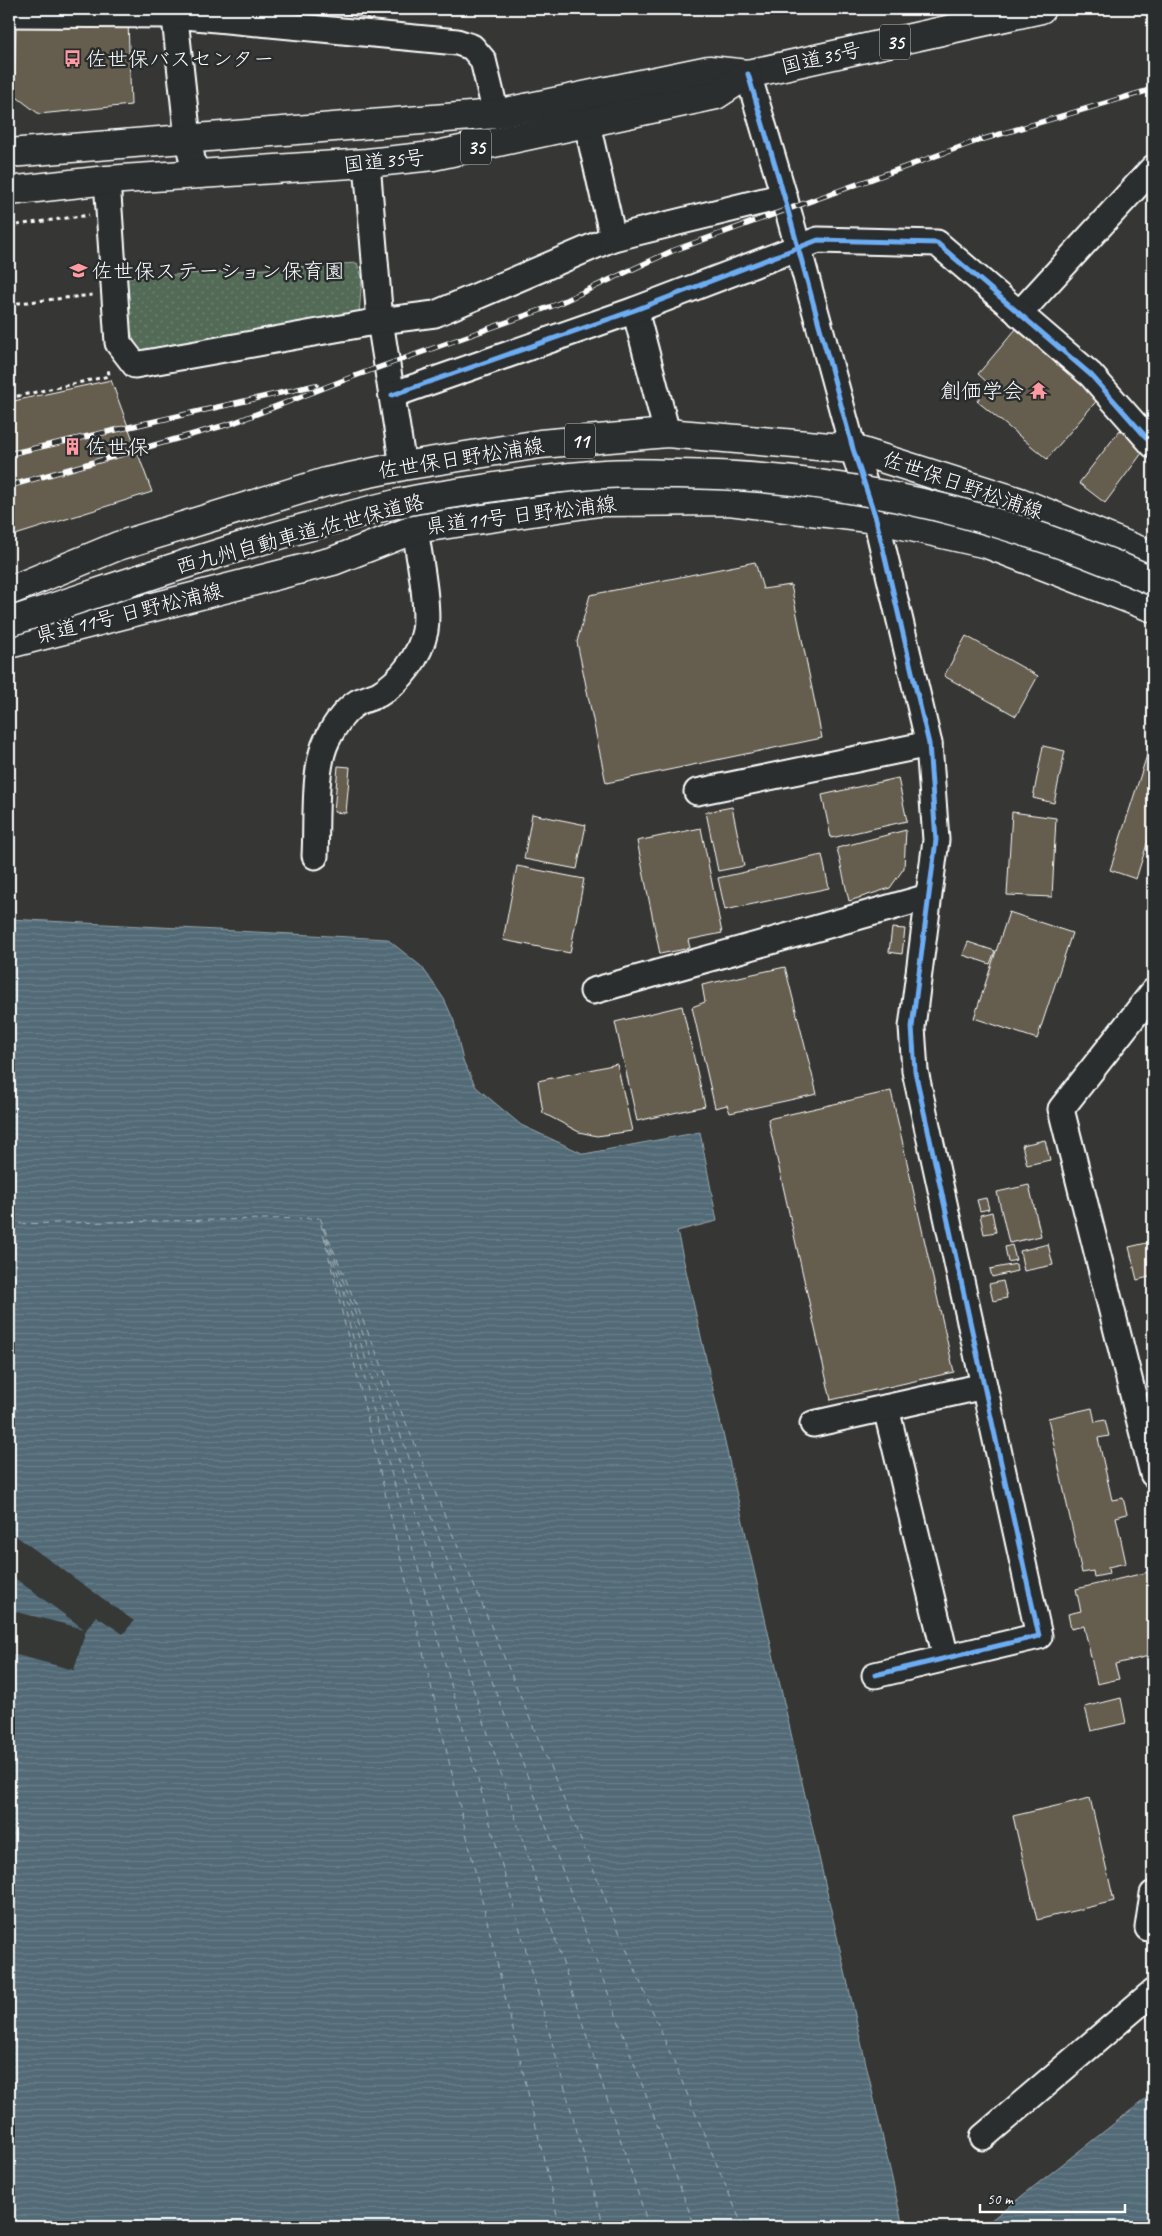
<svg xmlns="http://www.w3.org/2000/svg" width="1162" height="2236" font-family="Caveat,'Klee One',sans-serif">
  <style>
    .park { fill: url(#park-dots); stroke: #a9b4aa }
    .water { fill: url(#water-rules); stroke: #97a6ad }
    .pier { fill: #363734 }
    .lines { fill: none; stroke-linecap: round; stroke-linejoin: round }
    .ferry { stroke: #a8b4ba; stroke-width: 1; stroke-dasharray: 6 5; stroke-linecap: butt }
    .building { fill: #655d4e; stroke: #fff }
    .minor-casing { stroke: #fff; stroke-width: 29 }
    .major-casing { stroke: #fff; stroke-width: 31 }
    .highway-casing { stroke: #fff; stroke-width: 31 }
    .path { stroke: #fff; stroke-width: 3; stroke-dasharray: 4 4; stroke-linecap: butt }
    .minor { stroke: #2a2d2e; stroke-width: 25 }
    .major { stroke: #2a2d2e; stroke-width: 28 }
    .highway { stroke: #2a2d2e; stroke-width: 28 }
    .rail-casing { stroke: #fff; stroke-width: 5.5 }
    .rail { stroke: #2a2d2e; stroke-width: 4; stroke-dasharray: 11; stroke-linecap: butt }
    .highway-bridge-casing { stroke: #fff; stroke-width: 31; stroke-linecap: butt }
    .highway-bridge { stroke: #2a2d2e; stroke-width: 28 }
    .cycleway-casing { stroke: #2a2d2e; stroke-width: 8 }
    .cycleway { stroke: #6dadf4; stroke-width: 5 }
    .labels { text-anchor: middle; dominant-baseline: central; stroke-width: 5; stroke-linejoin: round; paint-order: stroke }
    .shield { fill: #2a2d2e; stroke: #bfc0c0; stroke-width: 1 }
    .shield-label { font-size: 20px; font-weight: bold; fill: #fff }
    .street-label { font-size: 21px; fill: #fff; stroke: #2a2d2e }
    .poi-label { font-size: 21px; fill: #fff; stroke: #2a2d2e; text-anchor: start }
  </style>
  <defs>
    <pattern id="park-dots" width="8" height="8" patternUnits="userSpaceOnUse" patternTransform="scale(1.25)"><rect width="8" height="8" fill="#536a56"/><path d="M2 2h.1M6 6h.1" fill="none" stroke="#6d806f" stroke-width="1.8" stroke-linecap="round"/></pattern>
    <pattern id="water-rules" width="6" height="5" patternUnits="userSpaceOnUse" patternTransform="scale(1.25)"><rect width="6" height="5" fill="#516a76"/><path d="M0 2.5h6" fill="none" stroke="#6b808b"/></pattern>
  </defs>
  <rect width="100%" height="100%" fill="#363734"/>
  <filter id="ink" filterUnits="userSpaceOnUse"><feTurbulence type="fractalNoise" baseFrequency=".02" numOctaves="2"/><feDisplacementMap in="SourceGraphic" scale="10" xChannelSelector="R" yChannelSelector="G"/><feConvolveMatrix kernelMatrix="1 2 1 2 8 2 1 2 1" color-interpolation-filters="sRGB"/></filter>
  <g filter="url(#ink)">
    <polygon class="park" points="357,263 362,277 359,315 231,338 138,350 130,330 127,278"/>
    <g class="water">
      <polygon points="9,919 387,939 422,967 444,999 454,1021 463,1061 476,1087 521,1125 584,1154 700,1132 717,1221 677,1231 903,2227 9,2227"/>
      <polygon points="1153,2093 1153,2227 982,2227 990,2221"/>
    </g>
    <polygon class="pier" points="9,1531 134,1621 123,1634 96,1616 86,1630 74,1670 9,1653 9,1610 84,1629 9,1574"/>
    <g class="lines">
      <g class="ferry">
        <polyline points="320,1218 743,2227"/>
        <polyline points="9,1224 319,1218"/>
        <polyline points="321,1224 560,2227"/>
        <polyline points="323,1228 649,2227"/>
        <polyline points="327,1237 695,2227"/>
        <polyline points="325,1238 604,2227"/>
      </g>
    </g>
    <g class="building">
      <polygon points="323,9 375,9 373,20"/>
      <polygon points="128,21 131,105 39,114 14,95 16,24"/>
      <polygon points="1016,329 1099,398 1047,459 977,401 990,385 978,374"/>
      <polygon points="111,380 152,492 9,537 9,402"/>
      <polygon points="1120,430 1145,449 1105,503 1079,483"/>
      <polygon points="755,562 763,589 791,585 822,738 606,783 577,642 590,595"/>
      <polygon points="966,636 1038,676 1016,716 944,676"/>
      <polygon points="1043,746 1065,751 1054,803 1033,798"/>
      <polygon points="1149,749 1153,750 1153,825 1136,879 1110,870"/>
      <polygon points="338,766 350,767 346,813 334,812"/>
      <polygon points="898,778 907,821 831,838 822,795"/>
      <polygon points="732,807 744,866 718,871 706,812"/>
      <polygon points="1012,812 1056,818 1052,897 1007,895"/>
      <polygon points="532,814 586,825 577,869 524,859"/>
      <polygon points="701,828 722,933 688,940 690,948 660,954 637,841"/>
      <polygon points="906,830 904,868 890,888 849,901 837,848"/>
      <polygon points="822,855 829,888 725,910 718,878"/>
      <polygon points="517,866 584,879 570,953 503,940"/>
      <polygon points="1009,912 1072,933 1037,1039 974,1018"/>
      <polygon points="892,928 905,929 902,954 889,952"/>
      <polygon points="968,942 995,951 990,964 963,955"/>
      <polygon points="785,967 817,1094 730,1113 727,1105 715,1108 692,1007 705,1002 702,985"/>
      <polygon points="682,1006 705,1106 637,1121 615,1022"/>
      <polygon points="617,1064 632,1131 597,1136 579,1132 543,1113 538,1081"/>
      <polygon points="891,1091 954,1372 831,1400 768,1119"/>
      <polygon points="1045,1140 1050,1160 1027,1165 1022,1145"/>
      <polygon points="1029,1185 1041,1236 1009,1243 997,1192"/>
      <polygon points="986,1198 989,1209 980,1211 977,1200"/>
      <polygon points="992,1212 996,1232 984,1234 980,1215"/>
      <polygon points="1151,1242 1153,1252 1153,1276 1137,1280 1129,1247"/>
      <polygon points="1048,1244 1053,1265 1024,1271 1020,1251"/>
      <polygon points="1012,1245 1016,1260 1008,1262 1005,1247"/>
      <polygon points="1016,1264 1017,1271 992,1277 990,1269"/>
      <polygon points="1003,1281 1007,1298 993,1301 989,1284"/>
      <polygon points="1092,1408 1095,1422 1105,1420 1109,1436 1098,1438 1112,1500 1123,1498 1127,1514 1116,1517 1126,1563 1108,1567 1109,1574 1094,1577 1093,1571 1082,1573 1048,1418"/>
      <polygon points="1153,1571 1153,1655 1115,1664 1119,1679 1097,1684 1084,1626 1071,1629 1068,1614 1081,1611 1076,1589"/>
      <polygon points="1121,1698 1126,1723 1091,1731 1085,1707"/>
      <polygon points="1090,1798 1114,1901 1037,1920 1013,1816"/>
    </g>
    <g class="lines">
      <defs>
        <g id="minor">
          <polyline points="174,9 188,139 195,174"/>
          <polyline points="9,14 175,15 457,42 472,47 483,60 496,114"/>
          <polyline points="748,74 784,196 853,449 876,519 929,744 936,840 912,1027 915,1071 1039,1636 875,1675"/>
          <polyline points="367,163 380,321 403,466"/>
          <polyline points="107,180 118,343 135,365 380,321 435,314 613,238 587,124"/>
          <polyline points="613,238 784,196"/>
          <polyline points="635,310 667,433"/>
          <polyline points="1019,314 1153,168"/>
          <polyline points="392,395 635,310 818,240 937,243 1091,375 1153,445"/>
          <polyline points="697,792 929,744"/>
          <path d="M 315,856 C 317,823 313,768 327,740 C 334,726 345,710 358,702 C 365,699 373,697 379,694 C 401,681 420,656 425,631 C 429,606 419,556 415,529"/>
          <polyline points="593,991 928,897"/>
          <polyline points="1153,992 1061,1109 1153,1474"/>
          <polyline points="886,1408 946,1658"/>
          <polyline points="813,1424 984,1386"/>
          <polyline points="1148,1928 1153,1894"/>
          <polyline points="983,2137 1153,1992"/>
        </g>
        <g id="major">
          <polyline points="9,591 118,546 326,482 403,466 540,444 667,433 853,449 1020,502 1153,556"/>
          <polyline points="9,644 333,561 415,529 599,502 729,501 876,519 987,544 1153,608"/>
        </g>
        <g id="highway">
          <polyline points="9,153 496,114 709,70 748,74 1041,9"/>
          <polyline points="9,191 107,180 367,163 433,156 716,95 748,74"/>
        </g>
      </defs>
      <use href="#minor" class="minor-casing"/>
      <use href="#major" class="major-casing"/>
      <use href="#highway" class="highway-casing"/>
      <g class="path">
        <polyline points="9,226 89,215"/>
        <polyline points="9,304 93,295"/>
        <polyline points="9,398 109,376 108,367"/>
      </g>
      <use href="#minor" class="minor"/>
      <use href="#major" class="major"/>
      <use href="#highway" class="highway"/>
      <defs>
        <g id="rail">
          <polyline points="9,454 316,385"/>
          <polyline points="9,486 233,423 352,377 555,305 672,251 977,141 1153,89"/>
        </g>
      </defs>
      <use href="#rail" class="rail-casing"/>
      <use href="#rail" class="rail"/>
      <defs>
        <path id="highway-bridge" d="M 9,622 C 138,580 267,534 400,503 C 425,497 451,494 476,490 C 519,483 562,477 605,474 C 629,472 653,474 677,474 C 842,475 1002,514 1153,581"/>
      </defs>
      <use href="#highway-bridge" class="highway-bridge-casing"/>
      <use href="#highway-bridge" class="highway-bridge"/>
      <defs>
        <g id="cycleway">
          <polyline points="748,74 784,196 853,449 876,519 929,744 936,840 912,1027 915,1071 1039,1636 875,1675"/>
          <polyline points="392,395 635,310 818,240 937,243 1091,375 1153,445"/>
        </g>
      </defs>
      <use href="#cycleway" class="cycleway-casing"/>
      <use href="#cycleway" class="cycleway"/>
    </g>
  </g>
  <defs>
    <symbol id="bus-bare" viewBox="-9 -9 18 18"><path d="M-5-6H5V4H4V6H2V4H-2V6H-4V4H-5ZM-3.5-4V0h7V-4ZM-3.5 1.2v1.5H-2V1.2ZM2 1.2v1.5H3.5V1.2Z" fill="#ff9aa2" stroke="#2a2d2e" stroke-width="2.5" paint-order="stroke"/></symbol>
    <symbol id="school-bare" viewBox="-9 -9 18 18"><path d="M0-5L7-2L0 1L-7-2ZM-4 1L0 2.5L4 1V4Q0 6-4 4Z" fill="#ff9aa2" stroke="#2a2d2e" stroke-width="2.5" paint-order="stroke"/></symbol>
    <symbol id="temple-bare" viewBox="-9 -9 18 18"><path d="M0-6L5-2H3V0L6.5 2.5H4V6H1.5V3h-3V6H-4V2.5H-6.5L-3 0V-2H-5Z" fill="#ff9aa2" stroke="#2a2d2e" stroke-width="2.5" paint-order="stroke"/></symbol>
    <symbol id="building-bare" viewBox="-9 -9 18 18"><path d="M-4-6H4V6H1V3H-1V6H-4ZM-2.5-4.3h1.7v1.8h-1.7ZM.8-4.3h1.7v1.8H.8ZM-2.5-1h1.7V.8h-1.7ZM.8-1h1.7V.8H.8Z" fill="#ff9aa2" stroke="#2a2d2e" stroke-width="2.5" paint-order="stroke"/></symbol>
  </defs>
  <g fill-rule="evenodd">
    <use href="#bus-bare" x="60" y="46" width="25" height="25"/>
    <use href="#school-bare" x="66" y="258" width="25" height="25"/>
    <use href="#temple-bare" x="1026" y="378" width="25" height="25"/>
    <use href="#building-bare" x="60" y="434" width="25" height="25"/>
  </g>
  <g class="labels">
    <g class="shield">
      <rect x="880" y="24.5" width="30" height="35" rx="4"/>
      <rect x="461" y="129.5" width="30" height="35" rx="4"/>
      <rect x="565" y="423.5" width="30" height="35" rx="4"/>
    </g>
    <g class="shield-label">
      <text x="895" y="42">35</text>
      <text x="476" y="147">35</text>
      <text x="580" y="441">11</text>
    </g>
    <g class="street-label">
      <text transform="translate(821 58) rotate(-13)">国道35号</text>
      <text transform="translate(384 161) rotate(-6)">国道35号</text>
      <text transform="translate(461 458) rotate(-9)">佐世保日野松浦線</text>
      <text transform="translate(963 485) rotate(19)">佐世保日野松浦線</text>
      <text transform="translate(521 515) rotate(-7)">県道11号 日野松浦線</text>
      <text transform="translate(300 534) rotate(-15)">西九州自動車道;佐世保道路</text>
      <text transform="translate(129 613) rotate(-14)">県道11号 日野松浦線</text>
    </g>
    <g class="poi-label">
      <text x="86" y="59">佐世保バスセンター</text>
      <text x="92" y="271">佐世保ステーション保育園</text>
      <text x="1024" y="391" text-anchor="end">創価学会</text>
      <text x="86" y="447">佐世保</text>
    </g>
  </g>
  <rect width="1162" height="2236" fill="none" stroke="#2a2d2e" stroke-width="30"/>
  <rect x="15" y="15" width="1132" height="2206" fill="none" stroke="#fff" stroke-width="2" filter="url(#ink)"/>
  <path d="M980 2204v8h145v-8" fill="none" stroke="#ffffff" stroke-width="2.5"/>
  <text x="987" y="2204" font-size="15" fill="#ffffff" stroke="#2a2d2e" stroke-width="4" paint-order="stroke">50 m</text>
</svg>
